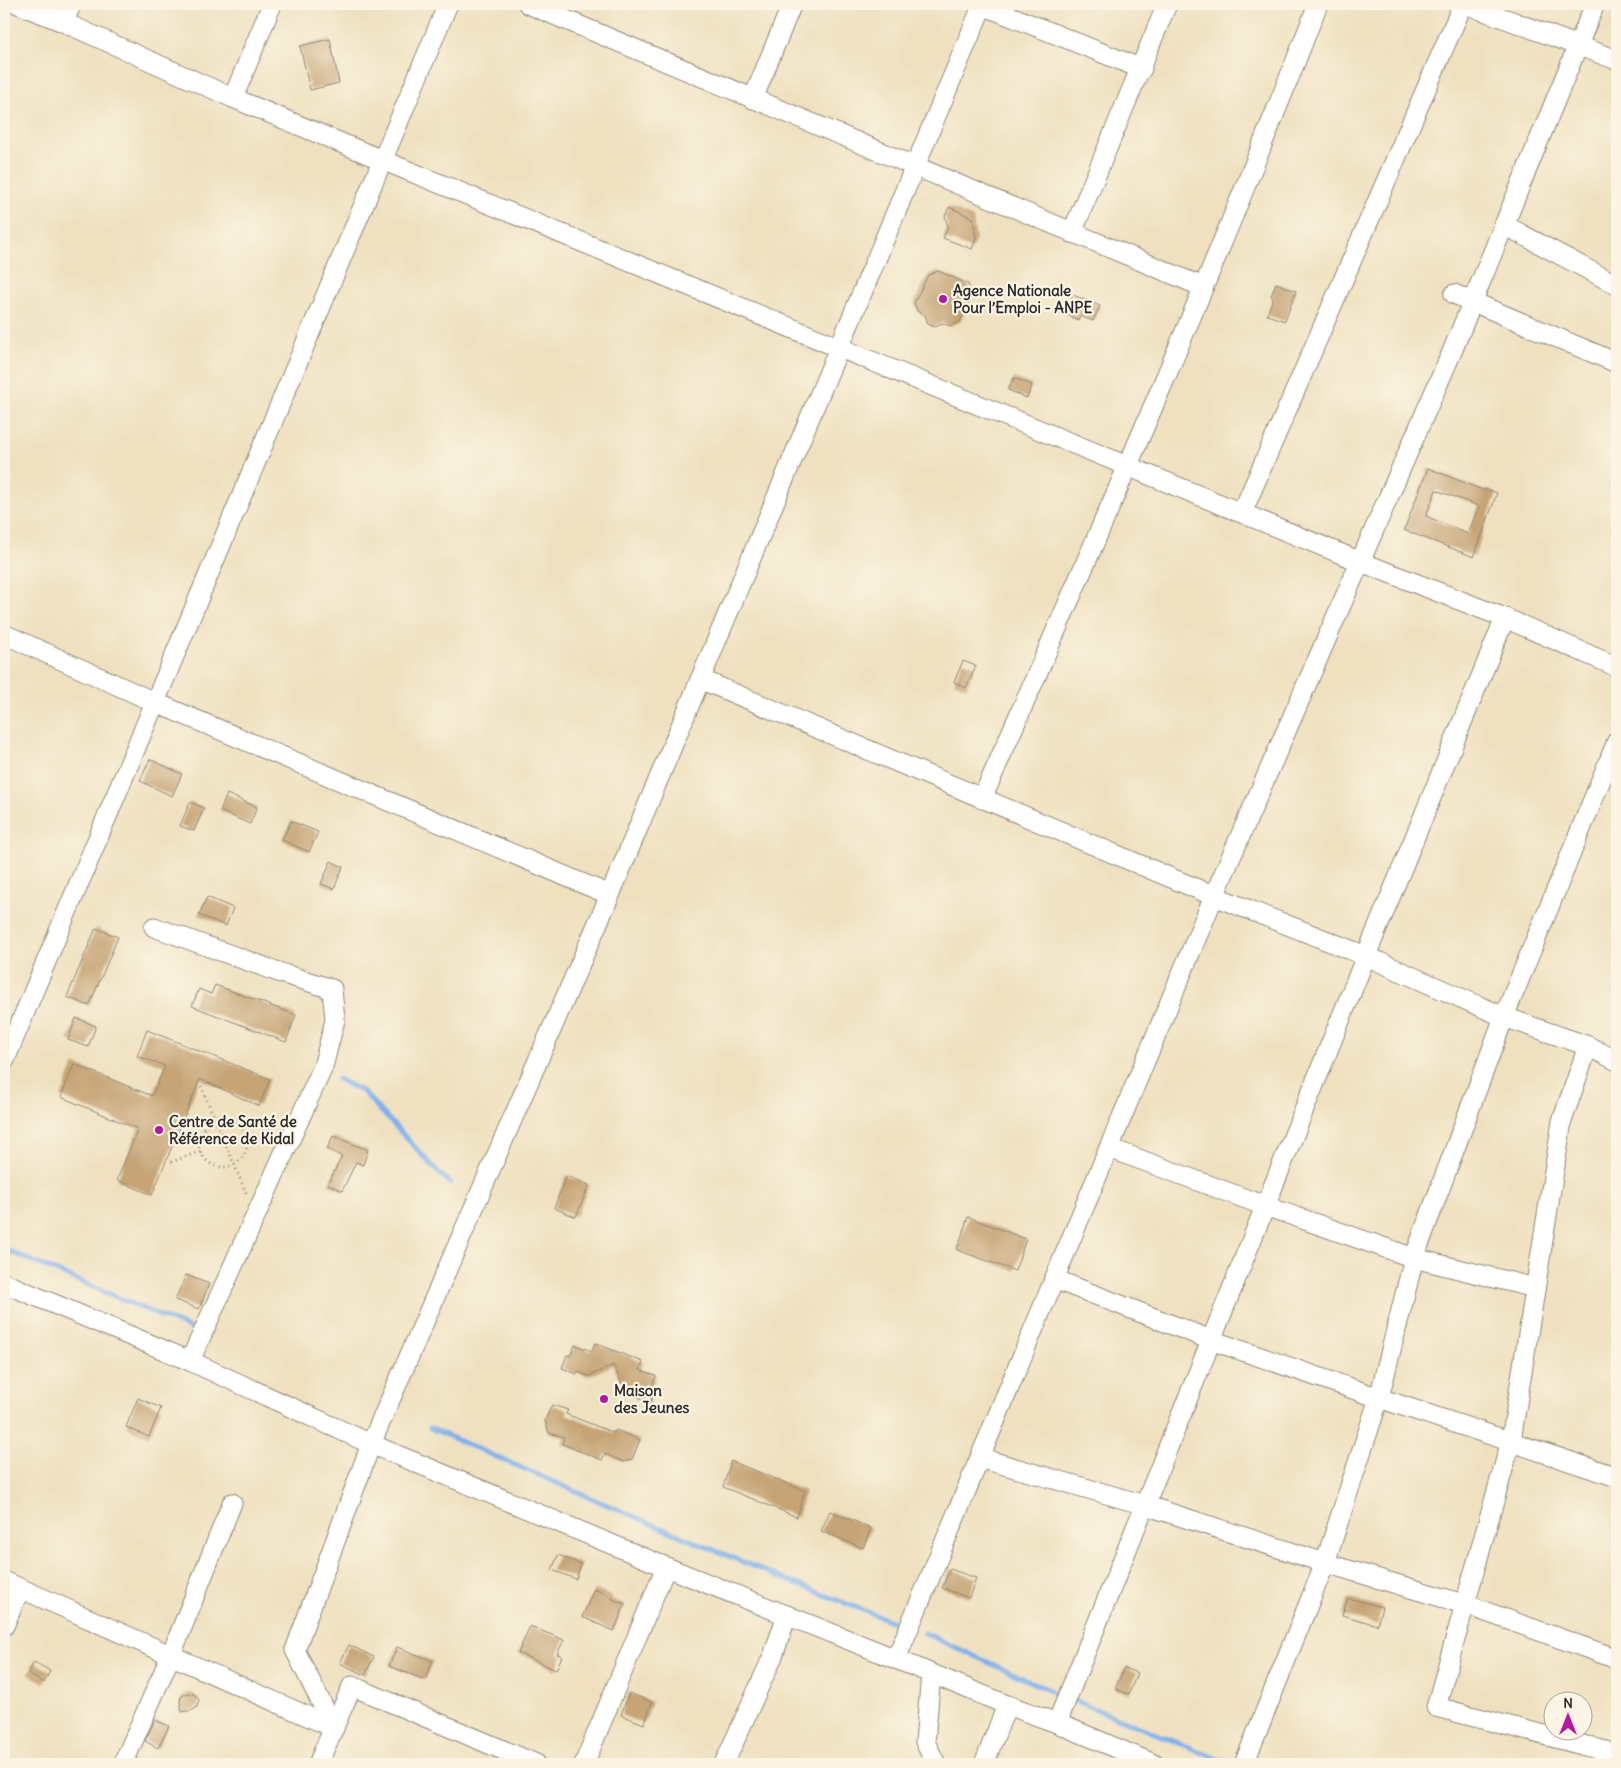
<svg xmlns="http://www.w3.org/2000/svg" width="1621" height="1768" font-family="Delius,sans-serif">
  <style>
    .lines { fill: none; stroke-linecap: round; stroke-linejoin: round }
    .stream { stroke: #80b1ec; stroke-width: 5 }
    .building { fill: #c6a476; fill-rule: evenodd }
    .minor-casing { stroke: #8d8676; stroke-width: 21 }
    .path { stroke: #8d8676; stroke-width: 3; stroke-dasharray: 1 4; stroke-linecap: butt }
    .minor { stroke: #fff; stroke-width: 19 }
    .poi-dot { fill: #b5179e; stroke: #fcf5e5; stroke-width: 2 }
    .labels { text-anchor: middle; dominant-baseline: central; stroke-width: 4.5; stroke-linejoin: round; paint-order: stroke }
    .poi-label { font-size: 15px; font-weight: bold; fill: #2b2b2b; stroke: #fcf5e5; text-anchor: start }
  </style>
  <rect width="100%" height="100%" fill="#fcf5e5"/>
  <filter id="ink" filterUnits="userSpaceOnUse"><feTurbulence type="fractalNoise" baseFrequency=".02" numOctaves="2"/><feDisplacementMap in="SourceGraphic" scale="10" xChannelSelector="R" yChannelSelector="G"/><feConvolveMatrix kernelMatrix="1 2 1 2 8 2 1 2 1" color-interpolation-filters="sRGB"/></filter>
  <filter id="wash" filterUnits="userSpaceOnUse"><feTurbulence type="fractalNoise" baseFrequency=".0096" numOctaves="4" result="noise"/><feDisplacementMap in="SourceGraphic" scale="20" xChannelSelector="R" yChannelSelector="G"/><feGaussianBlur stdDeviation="1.12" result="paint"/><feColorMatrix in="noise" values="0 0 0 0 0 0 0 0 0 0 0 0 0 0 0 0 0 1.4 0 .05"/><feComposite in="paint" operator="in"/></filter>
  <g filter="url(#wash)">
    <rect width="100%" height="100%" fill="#efe1c0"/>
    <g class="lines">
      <g class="stream">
        <polyline points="338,1079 363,1092 442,1176 451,1183"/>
        <polyline points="4,1249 189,1328"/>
        <path d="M 430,1428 C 586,1496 741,1564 899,1624"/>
        <polyline points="924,1633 1051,1691"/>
        <polyline points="1071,1699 1230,1764"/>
      </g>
    </g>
    <g id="blocks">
      <g class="building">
        <polygon points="330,39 339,83 310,90 300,46"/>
        <polygon points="949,207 973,218 976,239 972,249 943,238 948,227 945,216"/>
        <polygon points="938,271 968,284 972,295 960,322 950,326 942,323 934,327 928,324 925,315 918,312 914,303 928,275"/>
        <polygon points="1276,283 1296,291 1285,321 1267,315 1273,298 1271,296"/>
        <polygon points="1073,295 1100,306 1093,321 1080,316 1078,320 1065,314"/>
        <polygon points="1014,378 1032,385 1027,398 1008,390"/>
        <path d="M 1428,468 L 1485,491 L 1486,489 L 1497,493 L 1474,557 L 1404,530 ZM 1436,490 L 1479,506 L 1468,534 L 1426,516 Z"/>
        <polygon points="963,661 976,666 966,688 954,682"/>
        <polygon points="150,759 182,774 172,796 140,781"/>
        <polygon points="227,794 257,807 250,824 220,811"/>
        <polygon points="190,802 204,808 194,831 180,826"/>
        <polygon points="291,821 318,832 309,852 282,840"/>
        <polygon points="331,861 343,867 334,889 321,884"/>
        <polygon points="207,897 233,908 226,926 199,915"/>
        <polygon points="96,928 118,937 89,1006 67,997"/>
        <polygon points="215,985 296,1015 286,1042 192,1006 199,989 211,994"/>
        <polygon points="76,1018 96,1026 88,1047 68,1040"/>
        <polygon points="147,1030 270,1079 259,1106 200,1079 152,1195 117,1180 138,1129 61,1097 74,1064 152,1096 165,1066 137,1056"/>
        <polygon points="333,1136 368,1150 363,1165 356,1162 342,1191 328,1184 342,1156 327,1149"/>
        <polygon points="566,1176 589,1185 576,1217 554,1208"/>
        <polygon points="968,1217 1026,1239 1015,1271 957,1250"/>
        <polygon points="186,1275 209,1284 199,1309 175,1300"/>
        <polygon points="595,1343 643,1362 640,1370 656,1376 651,1389 655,1390 650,1403 625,1390 613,1365 589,1376 577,1372 577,1374 562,1368 567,1355 570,1356 575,1345 592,1351"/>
        <polygon points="138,1398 161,1408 149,1437 126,1427"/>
        <polygon points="552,1405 568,1410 566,1414 614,1433 616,1430 640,1440 632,1459 624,1462 605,1454 602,1460 562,1444 564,1437 549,1433 545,1420"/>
        <polygon points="731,1461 805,1491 797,1517 723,1487"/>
        <polygon points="830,1511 871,1528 863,1548 821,1531"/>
        <polygon points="558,1555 581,1564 576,1579 552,1570"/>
        <polygon points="950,1569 976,1578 969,1598 942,1588"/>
        <polygon points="594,1589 613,1597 612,1599 625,1604 614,1631 582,1617"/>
        <polygon points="1348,1598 1382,1607 1377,1625 1342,1615"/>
        <polygon points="530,1626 564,1640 557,1654 562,1656 556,1670 518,1653"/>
        <polygon points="349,1645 374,1657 365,1675 340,1663"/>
        <polygon points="397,1647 433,1661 425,1680 389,1666"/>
        <polygon points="34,1662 50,1671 44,1683 28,1674"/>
        <polygon points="1124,1668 1137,1673 1129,1694 1115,1689"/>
        <polygon points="190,1693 194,1694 199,1700 197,1707 193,1710 182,1712 180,1702 181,1697 185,1694"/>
        <polygon points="629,1693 652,1702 644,1724 621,1715"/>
        <polygon points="155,1720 169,1726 158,1748 145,1741"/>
      </g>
    </g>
  </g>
  <g filter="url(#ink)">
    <use href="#blocks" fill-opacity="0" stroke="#8d8676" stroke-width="1"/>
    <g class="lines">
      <defs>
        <g id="minor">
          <polyline points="18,4 63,22 233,98 382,160 1361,562 1505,618 1617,667"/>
          <polyline points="528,4 1203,287"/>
          <polyline points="980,4 1142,69"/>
          <polyline points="1465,4 1617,60"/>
          <polyline points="63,22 72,4"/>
          <polyline points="233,98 272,4"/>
          <polyline points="753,99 792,4"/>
          <polyline points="1504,225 1617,285"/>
          <polyline points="1072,233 1167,4"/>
          <polyline points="1454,294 1617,363"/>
          <polyline points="1242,513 1463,4"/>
          <polyline points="4,634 154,702 610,895"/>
          <polyline points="700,679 1214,896 1366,956 1504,1017 1588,1046 1617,1061"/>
          <path d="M 982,799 C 1098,536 1214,272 1318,4"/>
          <polyline points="154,927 284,974 332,989 335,1020 323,1067 190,1361"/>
          <polyline points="1588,1046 1562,1121 1511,1441 1436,1707 1617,1754"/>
          <polyline points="4,1062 448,4"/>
          <polyline points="1109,1148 1265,1206 1414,1258 1535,1288"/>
          <polyline points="1054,1279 1211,1340 1379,1398 1617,1477"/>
          <polyline points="4,1283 190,1361 371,1444 666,1567 896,1659 1007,1705 1057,1723 1154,1764"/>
          <polyline points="980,1458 1145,1505 1325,1563 1464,1604 1617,1659"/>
          <polyline points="4,1581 334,1728"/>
          <polyline points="4,1626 20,1589"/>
          <polyline points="896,1659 1214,896 1451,354 1595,4"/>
          <polyline points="931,1674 925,1742 936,1764"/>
          <polyline points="1057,1723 1366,956 1505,618"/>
          <polyline points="334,1728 295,1650 371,1444 610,895 983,4"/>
          <polyline points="123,1764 171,1655 232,1503"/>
          <polyline points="318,1764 352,1686 536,1764"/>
          <polyline points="584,1764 666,1567"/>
          <polyline points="724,1764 773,1656 787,1615"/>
          <polyline points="984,1764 1007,1705"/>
          <polyline points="1244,1764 1325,1563 1379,1398 1414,1258 1504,1017 1617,741"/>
        </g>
      </defs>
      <use href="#minor" class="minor-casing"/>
      <g class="path">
        <polyline points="201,1086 247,1195"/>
        <circle cx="223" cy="1143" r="24"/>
        <polyline points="236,1123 239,1116 273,1134"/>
        <polyline points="171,1162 201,1151"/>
      </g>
      <use href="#minor" class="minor"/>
    </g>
  </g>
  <g class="poi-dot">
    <circle cx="943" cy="299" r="5"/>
    <circle cx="159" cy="1130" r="5"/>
    <circle cx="604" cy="1399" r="5"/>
  </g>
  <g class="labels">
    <g class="poi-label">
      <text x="953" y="290">Agence Nationale<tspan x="953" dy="17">Pour l’Emploi - ANPE</tspan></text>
      <text x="169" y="1121">Centre de Santé de<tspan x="169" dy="17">Référence de Kidal</tspan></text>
      <text x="614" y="1390">Maison<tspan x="614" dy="17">des Jeunes</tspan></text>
    </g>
  </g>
  <rect width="1621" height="1768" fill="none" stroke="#fcf5e5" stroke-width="20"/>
  <g transform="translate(1568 1716)"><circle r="24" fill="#fcf5e5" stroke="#a8a49b"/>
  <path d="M0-4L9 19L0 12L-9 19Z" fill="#b5179e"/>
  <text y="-8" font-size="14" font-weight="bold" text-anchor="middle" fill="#2b2b2b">N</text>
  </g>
</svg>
